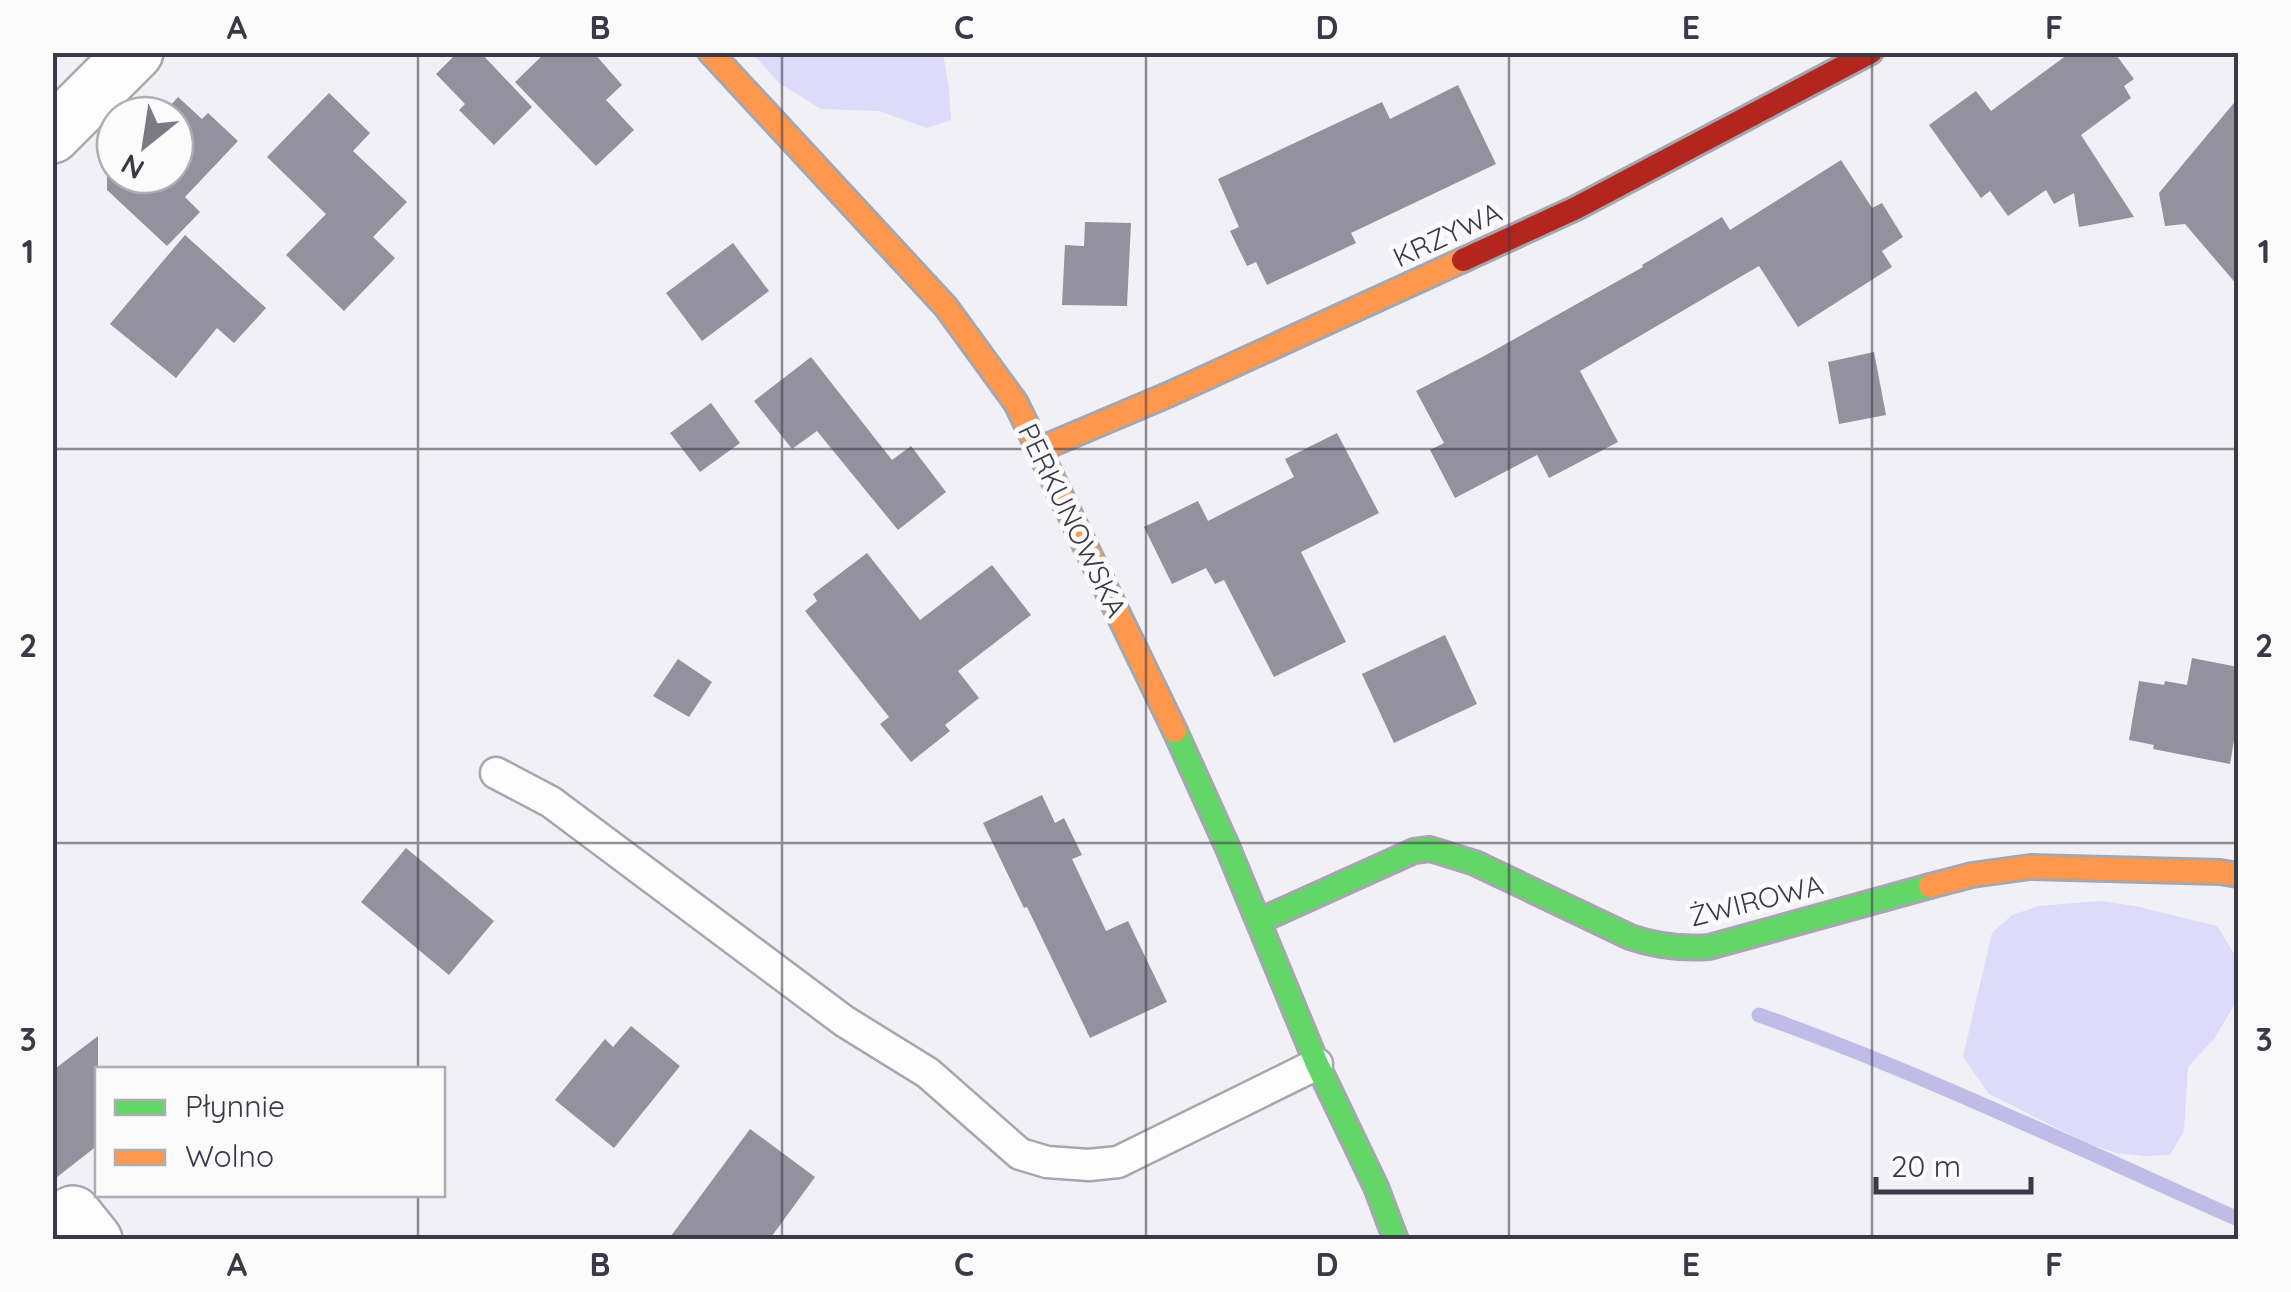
<svg xmlns="http://www.w3.org/2000/svg" width="2291" height="1292" font-family="Quicksand,sans-serif">
  <style>
    .green { fill: #dddafa }
    .lines { fill: none; stroke-linecap: round; stroke-linejoin: round }
    .stream { stroke: #c0bce8; stroke-width: 15 }
    .building { fill: #92919d }
    .lane-casing { stroke: #a6a6ae; stroke-width: 35 }
    .street-casing { stroke: #a6a6ae; stroke-width: 60 }
    .fast-casing { stroke: #a6a6ae; stroke-width: 28 }
    .slow-casing { stroke: #a6a6ae; stroke-width: 28 }
    .jam-casing { stroke: #a6a6ae; stroke-width: 28 }
    .lane { stroke: #fdfdfe; stroke-width: 30 }
    .street { stroke: #fdfdfe; stroke-width: 55 }
    .fast { stroke: #63d668; stroke-width: 22 }
    .slow { stroke: #ff974d; stroke-width: 22 }
    .jam { stroke: #b3261e; stroke-width: 22 }
    .grid { fill: none; stroke: #3a3947; stroke-width: 2.5; stroke-opacity: 0.55 }
    .labels { text-anchor: middle; dominant-baseline: central; stroke-width: 10; stroke-linejoin: round; paint-order: stroke }
    .street-label { font-size: 28px; fill: #3a3947; stroke: #fbfbfb }
    .neatline { fill: none; stroke: #3a3947; stroke-width: 4 }
    .grid-label { font-size: 32px; text-anchor: middle; font-weight: bold; fill: #3a3947 }
  </style>
  <rect width="100%" height="100%" fill="#f0f0f6"/>
  <g class="green">
    <polygon points="752,53 943,53 949,89 951,120 927,128 879,111 821,109 779,83"/>
    <polygon points="2099,901 2135,906 2217,926 2238,960 2236,1002 2214,1039 2188,1067 2184,1131 2170,1155 2144,1156 2117,1153 2089,1144 1989,1094 1963,1057 1992,933 2012,915 2039,906"/>
  </g>
  <g class="lines">
    <path class="stream" d="M 1759,1015 C 1922,1073 2080,1149 2238,1219"/>
  </g>
  <g class="building">
    <polygon points="458,52 480,52 532,107 494,145 459,110 465,104 436,74"/>
    <polygon points="546,52 593,52 622,85 606,100 634,130 596,166 515,82"/>
    <polygon points="2071,52 2114,52 2134,79 2124,86 2131,98 2081,135 2134,217 2079,227 2074,193 2054,204 2046,190 2008,216 1990,191 1981,198 1929,125 1976,91 1991,111"/>
    <polygon points="1458,85 1496,164 1351,233 1356,243 1267,285 1256,262 1247,266 1230,231 1239,227 1218,179 1382,102 1390,119"/>
    <polygon points="329,93 370,133 353,151 407,202 373,237 395,258 344,311 286,255 326,214 267,157"/>
    <polygon points="178,97 202,119 208,113 238,141 185,197 200,212 167,246 107,190 107,173 115,165 115,175 175,175 175,115 162,115"/>
    <polygon points="2238,98 2238,286 2185,224 2165,226 2159,193"/>
    <polygon points="1841,160 1872,208 1882,203 1903,237 1882,251 1892,267 1798,327 1759,266 1580,371 1618,442 1549,478 1537,455 1455,498 1430,450 1444,443 1416,391 1484,356 1643,267 1642,265 1722,217 1730,230"/>
    <polygon points="1085,222 1131,223 1127,306 1062,305 1065,245 1084,246"/>
    <polygon points="185,235 266,308 234,343 217,328 176,378 110,324"/>
    <polygon points="733,243 769,291 702,341 666,293"/>
    <polygon points="1874,352 1886,415 1839,424 1828,362"/>
    <polygon points="811,357 892,460 911,446 946,492 898,530 817,431 792,449 754,401"/>
    <polygon points="711,403 740,443 700,472 670,433"/>
    <polygon points="1337,433 1379,513 1301,552 1346,642 1274,677 1224,580 1215,584 1206,568 1172,584 1144,527 1198,501 1208,521 1294,477 1285,459"/>
    <polygon points="867,553 920,620 992,565 1031,615 958,671 979,698 945,725 950,731 911,762 880,724 889,717 805,611 817,601 813,594"/>
    <polygon points="1445,635 1477,704 1394,743 1362,674"/>
    <polygon points="2192,658 2238,667 2238,717 2230,764 2153,749 2154,745 2129,740 2139,681 2164,685 2165,681 2187,685"/>
    <polygon points="678,659 712,682 689,717 653,696"/>
    <polygon points="1042,795 1055,823 1064,818 1082,855 1072,859 1106,931 1128,921 1167,1002 1090,1038 1027,907 1024,908 983,823"/>
    <polygon points="406,848 494,921 449,975 361,902"/>
    <polygon points="631,1026 680,1066 614,1148 555,1100 605,1039 613,1047"/>
    <polygon points="98,1036 98,1145 52,1181 52,1071"/>
    <polygon points="750,1129 815,1177 769,1240 668,1240"/>
  </g>
  <g class="lines">
    <defs>
      <polyline id="lane" points="496,773 551,802 844,1021 928,1073 1020,1154 1047,1162 1089,1165 1118,1162 1317,1064"/>
      <g id="street">
        <polyline points="52,135 135,52"/>
        <polyline points="73,1214 94,1240"/>
      </g>
      <g id="fast">
        <polyline points="1175,731 1227,846 1317,1064 1376,1187 1396,1240"/>
        <path d="M 1259,921 L 1414,851 L 1430,849 L 1475,863 L 1630,937 C 1656,946 1681,949 1709,947 L 1930,886"/>
      </g>
      <g id="slow">
        <polyline points="710,52 946,307 1016,403 1175,731"/>
        <polyline points="1038,450 1170,394 1463,260"/>
        <polyline points="1930,886 1972,875 2030,867 2220,872 2238,875"/>
      </g>
      <polyline id="jam" points="1463,260 1576,208 1871,52"/>
    </defs>
    <use href="#lane" class="lane-casing"/>
    <use href="#street" class="street-casing"/>
    <use href="#fast" class="fast-casing"/>
    <use href="#slow" class="slow-casing"/>
    <use href="#jam" class="jam-casing"/>
    <use href="#lane" class="lane"/>
    <use href="#street" class="street"/>
    <use href="#fast" class="fast"/>
    <use href="#slow" class="slow"/>
    <use href="#jam" class="jam"/>
  </g>
  <path class="grid" d="M 418,52 L 418,1070M 782,52 L 782,1240M 1146,52 L 1146,1240M 1509,52 L 1509,1240M 1872,52 L 1872,1240M 52,449 L 2238,449M 52,843 L 2238,843M 418,1194 L 418,1240"/>
  <g class="labels">
    <g class="street-label">
      <text transform="translate(1447 234) rotate(-25)">KRZYWA</text>
      <text transform="translate(1073 520) rotate(64)">PERKUNOWSKA</text>
      <text transform="translate(1756 900) rotate(-14)">ŻWIROWA</text>
    </g>
  </g>
  <rect width="2291" height="1292" fill="none" stroke="#fbfbfb" stroke-width="110"/>
  <rect x="95" y="1067" width="350" height="130" fill="#fbfbfb" stroke="#aeadb3" stroke-width="2.5"/>
  <rect x="115" y="1100" width="50" height="15" fill="#63d668" stroke="#aeadb3" stroke-width="2.5"/>
  <text x="185" y="1117" font-size="30" fill="#3a3947">Płynnie</text>
  <rect x="115" y="1150" width="50" height="15" fill="#ff974d" stroke="#aeadb3" stroke-width="2.5"/>
  <text x="185" y="1167" font-size="30" fill="#3a3947">Wolno</text>
  <g transform="translate(145 145) rotate(210)"><circle r="48" fill="#fbfbfb" stroke="#aeadb3" stroke-width="2.5"/>
  <path d="M0-8L18 38L0 25L-18 38Z" fill="#7a7984"/>
  <text y="-15" font-size="28" font-weight="bold" text-anchor="middle" fill="#3a3947">N</text>
  </g>
  <path d="M1876 1177v15h155v-15" fill="none" stroke="#3a3947" stroke-width="5"/>
  <text x="1891" y="1177" font-size="30" fill="#3a3947" stroke="#fbfbfb" stroke-width="8" paint-order="stroke">20 m</text>
  <rect x="55" y="55" width="2181" height="1182" class="neatline"/>
  <g class="grid-label">
    <text x="237" y="39">A</text>
    <text x="600" y="39">B</text>
    <text x="964" y="39">C</text>
    <text x="1327" y="39">D</text>
    <text x="1691" y="39">E</text>
    <text x="2054" y="39">F</text>
    <text x="28" y="263">1</text>
    <text x="2264" y="263">1</text>
    <text x="28" y="657">2</text>
    <text x="2264" y="657">2</text>
    <text x="28" y="1051">3</text>
    <text x="2264" y="1051">3</text>
    <text x="237" y="1276">A</text>
    <text x="600" y="1276">B</text>
    <text x="964" y="1276">C</text>
    <text x="1327" y="1276">D</text>
    <text x="1691" y="1276">E</text>
    <text x="2054" y="1276">F</text>
  </g>
</svg>
